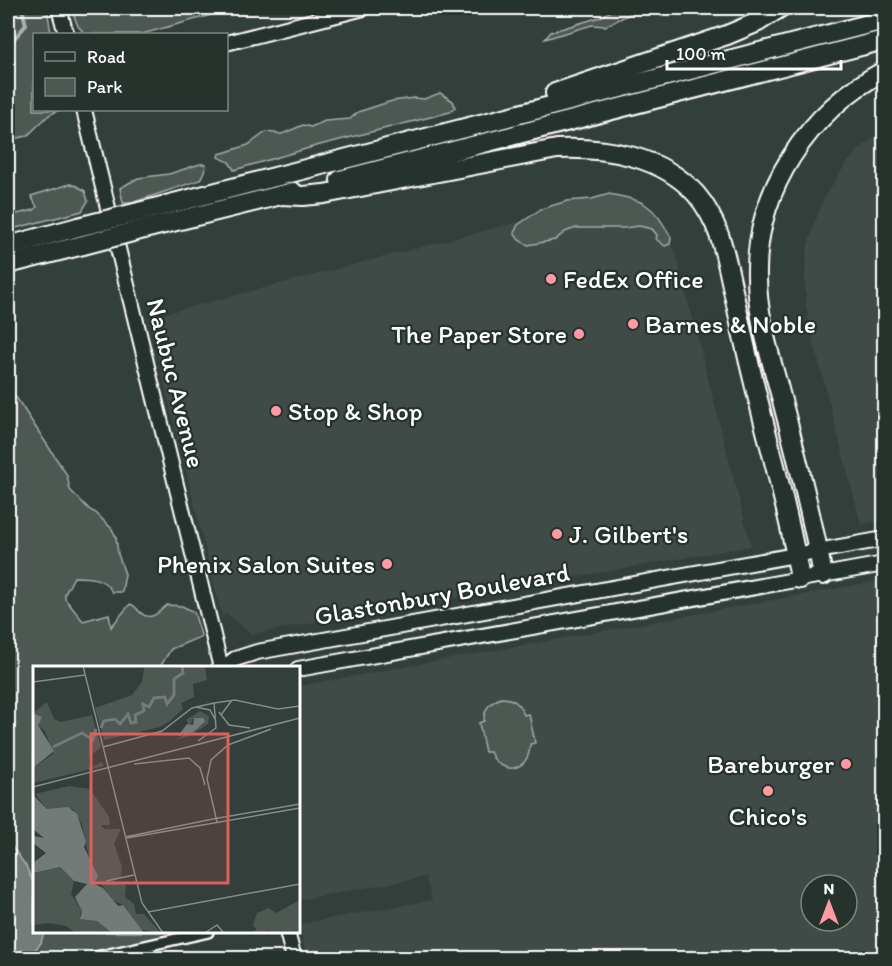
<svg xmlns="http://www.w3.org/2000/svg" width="892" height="966" font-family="Itim,sans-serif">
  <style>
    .built { fill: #404c47; fill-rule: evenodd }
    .green { fill: #4d5853; stroke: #a6aca9; stroke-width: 1.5 }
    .water { fill: #737b78; stroke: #abb0ae; stroke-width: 1.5 }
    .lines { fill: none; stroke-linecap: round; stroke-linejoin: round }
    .stream { stroke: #abb0ae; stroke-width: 4 }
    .street-casing { stroke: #fff; stroke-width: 14 }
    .secondary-casing { stroke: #fff; stroke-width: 18 }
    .highway-casing { stroke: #fff; stroke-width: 22 }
    .street { stroke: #26332d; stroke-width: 9 }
    .secondary { stroke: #26332d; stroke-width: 14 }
    .highway { stroke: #26332d; stroke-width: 18 }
    .highway-bridge-casing { stroke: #fff; stroke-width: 22; stroke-linecap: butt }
    .highway-bridge { stroke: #26332d; stroke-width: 18 }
    .poi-dot { fill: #ff9aa2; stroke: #26332d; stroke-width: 2 }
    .labels { text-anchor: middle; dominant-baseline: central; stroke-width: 4.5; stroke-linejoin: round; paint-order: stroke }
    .poi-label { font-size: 26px; fill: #fff; stroke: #26332d; text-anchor: start }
    .street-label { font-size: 26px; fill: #fff; stroke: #26332d }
    .inset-river { fill: none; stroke: #737b78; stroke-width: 3 }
    .inset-road { fill: none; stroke: #858c89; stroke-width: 1.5 }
    .view { fill: #e05e5e; fill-opacity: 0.15; stroke: #e05e5e; stroke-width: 3 }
    .inset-edge { fill: none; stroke: #fff; stroke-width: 3 }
  </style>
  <rect width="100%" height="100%" fill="#333f3a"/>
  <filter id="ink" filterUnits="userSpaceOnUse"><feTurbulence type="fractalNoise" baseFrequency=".0167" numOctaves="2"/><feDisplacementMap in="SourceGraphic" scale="12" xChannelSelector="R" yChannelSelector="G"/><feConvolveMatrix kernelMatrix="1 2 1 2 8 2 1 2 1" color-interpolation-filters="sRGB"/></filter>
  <g filter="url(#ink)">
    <g class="built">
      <polygon points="884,129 884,520 861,524 810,328 806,304 805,275 807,249 813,227 824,198 845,165 860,149"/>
      <polygon points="522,221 528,245 555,240 565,232 585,227 624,228 647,226 652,229 657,235 670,241 676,255 751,546 251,634 228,614 222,616 148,318"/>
      <path d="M 884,580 L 884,950 L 839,958 L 307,958 L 299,924 L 432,900 L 425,877 L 299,900 L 299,686 ZM 811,885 L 847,885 L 847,921 L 811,921 Z"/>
    </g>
    <g class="green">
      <polygon points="8,8 47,8 51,34 34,34 34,110 59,110 49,115 27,136 8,140"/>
      <polygon points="71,8 237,8 142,34 85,34 78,26"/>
      <polygon points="617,8 643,8 605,26 592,25 545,39 551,32 600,17"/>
      <polygon points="440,93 453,101 455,107 450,112 316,146 234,170 229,162 218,157 219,154 223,153 248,145 266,132 282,134 303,125 311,127 325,121 350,119 358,112 392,101 414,98 424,99"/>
      <polygon points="200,164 205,164 206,167 200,180 131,203 123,203 120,188 138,178 169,174"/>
      <polygon points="70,184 77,186 85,191 88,201 82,211 8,230 8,216 34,210 37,207 31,196"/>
      <path d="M 609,194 C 647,201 652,204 671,237 L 670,244 L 665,246 L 656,239 L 657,235 L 652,229 L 639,226 L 624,228 L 576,228 L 565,232 L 555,240 L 528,245 L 519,240 L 514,233 L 518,225 L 541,209 L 567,201 L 592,199 Z"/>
      <path d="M 8,385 L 67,475 L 70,490 L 90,510 L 96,513 L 112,529 L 116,537 L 118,554 L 125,574 L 122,592 L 112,592 C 105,577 88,577 74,577 L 65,594 L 65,599 L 83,621 L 109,614 L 111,627 L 130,604 C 137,606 136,609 141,613 C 151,622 160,611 167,605 L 182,606 L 194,612 L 201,635 L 200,637 L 171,649 L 160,667 L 34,668 L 34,932 L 192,932 L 143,943 L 147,955 L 176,951 L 180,958 L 19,958 L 8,918 Z"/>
      <path d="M 501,698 C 514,698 519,703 524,715 L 529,714 L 535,743 L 530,744 C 530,772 501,777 490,752 L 485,752 L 479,723 L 484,721 C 484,709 489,703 501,698 Z"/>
    </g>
    <polygon class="water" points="8,841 26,866 34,885 34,932 44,932 41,943 28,958 8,958"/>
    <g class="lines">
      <polyline class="stream" points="8,40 13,40 26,25 22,8"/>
      <defs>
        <polyline id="street" points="96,957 208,932"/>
        <g id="secondary">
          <polyline points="59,8 66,34"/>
          <polyline points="226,43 364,8"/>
          <polyline points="84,110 221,668"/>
          <polyline points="223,668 235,659 257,652 884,539"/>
          <polyline points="298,669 884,564"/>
          <polyline points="287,932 294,958"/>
        </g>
        <g id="highway">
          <polyline points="555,93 727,35 758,22 780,8"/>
          <polyline points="340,180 884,40"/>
          <path d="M 281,195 L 303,196 L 324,194 L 557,149 C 606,147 662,156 696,194 C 721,223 726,259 734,295 C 740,323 746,351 753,379 C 769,446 789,512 800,579"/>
          <polyline points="139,212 884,20"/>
          <polyline points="144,229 293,192"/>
          <polyline points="8,246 78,227"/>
          <polyline points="8,264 83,245"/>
          <path d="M 823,575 C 811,513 796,453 780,393 C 770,355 757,316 757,277 C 755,190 809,111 884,71"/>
        </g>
      </defs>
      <use href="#street" class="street-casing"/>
      <use href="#secondary" class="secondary-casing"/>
      <use href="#highway" class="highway-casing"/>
      <use href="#street" class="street"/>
      <use href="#secondary" class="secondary"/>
      <use href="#highway" class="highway"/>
      <defs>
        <g id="highway-bridge">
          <polyline points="78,227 139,212"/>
          <polyline points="83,245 144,229"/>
        </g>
      </defs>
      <use href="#highway-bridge" class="highway-bridge-casing"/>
      <use href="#highway-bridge" class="highway-bridge"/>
    </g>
  </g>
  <g class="poi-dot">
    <circle cx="551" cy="279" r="6"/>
    <circle cx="633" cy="324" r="6"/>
    <circle cx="579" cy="334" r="6"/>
    <circle cx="276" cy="411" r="6"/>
    <circle cx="557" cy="534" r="6"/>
    <circle cx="387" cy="564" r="6"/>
    <circle cx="846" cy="764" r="6"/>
    <circle cx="768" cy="791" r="6"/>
  </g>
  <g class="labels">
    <g class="poi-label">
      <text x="563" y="279">FedEx Office</text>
      <text x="645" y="324">Barnes &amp; Noble</text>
      <text x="567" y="334" text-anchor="end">The Paper Store</text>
      <text x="288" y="411">Stop &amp; Shop</text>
      <text x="569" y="534">J. Gilbert's</text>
      <text x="375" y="564" text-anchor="end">Phenix Salon Suites</text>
      <text x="834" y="764" text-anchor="end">Bareburger</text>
      <text x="768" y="816" text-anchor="middle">Chico's</text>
    </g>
    <g class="street-label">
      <text transform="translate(176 383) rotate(76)">Naubuc Avenue</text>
      <text transform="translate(442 594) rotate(-10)">Glastonbury Boulevard</text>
    </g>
  </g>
  <g transform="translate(33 666)">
    <rect width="267" height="267" fill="#333f3a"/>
    <path d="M 172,0 L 174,14 L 160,18 L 161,31 L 148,37 L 150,43 L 137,55 L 127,61 L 71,74 L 62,42 L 99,29 L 109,16 L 111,2 ZM 14,36 L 21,53 L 28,56 L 59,49 L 68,81 L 56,91 L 56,99 L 59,101 L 69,96 L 71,100 L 0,117 L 0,102 L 20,88 L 12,65 L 5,59 L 6,49 L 0,47 ZM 167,45 L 176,50 L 175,58 L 156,70 L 142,74 L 171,58 L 172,52 L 160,53 L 157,60 L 153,54 ZM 36,120 L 57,123 L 76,151 L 77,159 L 68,159 L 71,163 L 88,163 L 81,178 L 89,201 L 88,211 L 80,215 L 93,219 L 92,231 L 101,238 L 103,248 L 111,248 L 128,267 L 106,263 L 90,239 L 79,234 L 67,216 L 61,217 L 49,159 L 40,143 L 14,143 L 2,128 ZM 26,201 L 41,215 L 38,228 L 49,245 L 46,250 L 64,255 L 79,267 L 43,267 L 33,260 L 16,257 L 0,259 L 0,207 ZM 267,234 L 267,267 L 236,267 L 236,263 L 234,267 L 219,267 L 224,263 L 220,260 L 224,247 L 236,242 L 243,247 Z" fill="#4d5853"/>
    <path d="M 0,47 L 9,51 L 5,59 L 21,85 L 0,102 ZM 161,52 L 171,52 L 172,56 L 160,66 L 145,70 L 154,58 L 160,59 ZM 0,129 L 14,143 L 35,141 L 44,148 L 53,176 L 51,181 L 65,210 L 61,218 L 70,222 L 85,240 L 90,239 L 111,267 L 79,267 L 64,255 L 47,253 L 49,245 L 42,231 L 54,218 L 41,215 L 27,201 L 0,207 L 0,197 L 13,187 L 0,177 L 0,170 L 11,172 L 0,163 Z" fill="#737b78"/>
    <path class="inset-river" d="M 68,62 L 71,55 L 82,53 L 87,58 L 95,48 L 98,57 L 103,56 L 102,49 L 111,45 L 110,38 L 116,41 L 121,32 L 132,31 L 134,38 L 141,29 L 141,13 L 150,7 L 149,0M 20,81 L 49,67 L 60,74 L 63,63"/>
    <path class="inset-road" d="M 50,0 L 109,237 L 130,267M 0,16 L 52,9M 181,37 L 202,34 L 245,43 L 267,40M 162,41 L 177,44 L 183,55M 186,46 L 196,59 L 217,62M 188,49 L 199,34M 165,75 L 183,62 L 181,37M 70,81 L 129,65 L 159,42 L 181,37M 101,98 L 156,92 L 167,102 L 172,119M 0,121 L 267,52M 180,153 L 267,138M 184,156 L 174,113 L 178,94 L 195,79 L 238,63M 181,157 L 267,142M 92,171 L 180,153M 94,172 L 181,157M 73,215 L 101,209M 115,246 L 267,218M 172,267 L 184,259 L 191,267"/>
    <path class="view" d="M 58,68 L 195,68 L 195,217 L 58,217 Z"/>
    <rect width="267" height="267" class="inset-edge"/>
  </g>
  <rect width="892" height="966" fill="none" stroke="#26332d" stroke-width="30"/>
  <rect x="15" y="15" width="862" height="936" fill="none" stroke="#fff" stroke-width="2" filter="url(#ink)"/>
  <rect x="33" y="33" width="195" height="78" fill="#26332d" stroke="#7d8581" stroke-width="1.5"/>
  <rect x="45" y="52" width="30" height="9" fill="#26332d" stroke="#7d8581" stroke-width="1.5"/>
  <text x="87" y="63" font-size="18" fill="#ffffff">Road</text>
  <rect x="45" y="78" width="30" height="18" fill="#4d5853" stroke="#7d8581" stroke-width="1.5"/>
  <text x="87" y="93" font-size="18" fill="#ffffff">Park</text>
  <g transform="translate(829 903)"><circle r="28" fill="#26332d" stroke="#7d8581" stroke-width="1.5"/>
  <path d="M0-4.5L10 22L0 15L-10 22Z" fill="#ff9aa2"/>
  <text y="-9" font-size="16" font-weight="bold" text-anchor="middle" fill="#ffffff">N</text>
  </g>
  <path d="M667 60v9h174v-9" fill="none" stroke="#ffffff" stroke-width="3"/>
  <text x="676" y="60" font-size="18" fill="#ffffff" stroke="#26332d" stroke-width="4.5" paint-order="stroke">100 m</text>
</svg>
